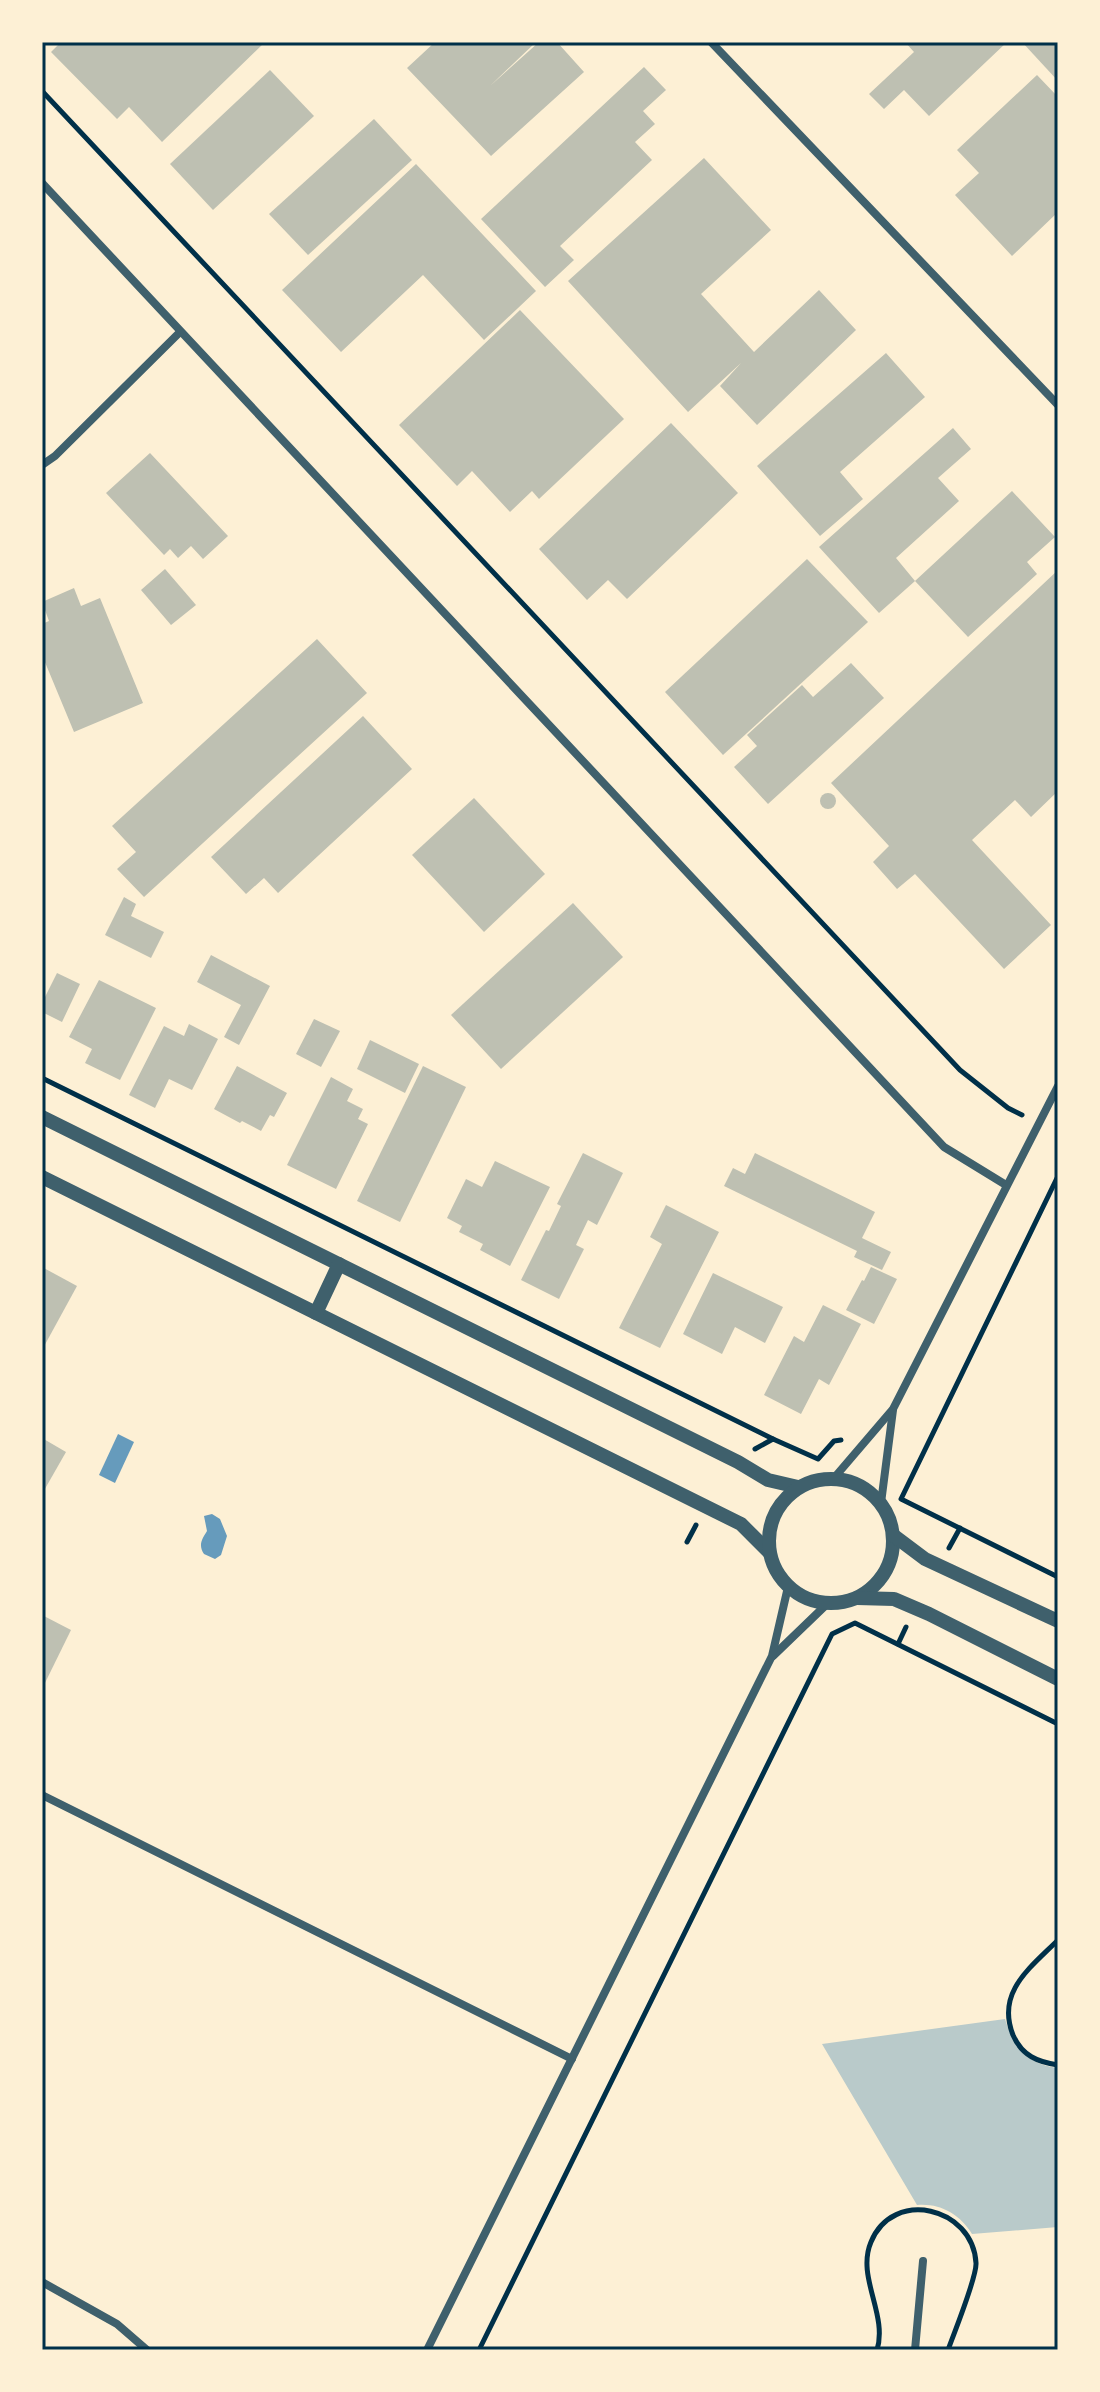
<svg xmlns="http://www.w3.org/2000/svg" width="1100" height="2392" font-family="'DejaVu Sans',sans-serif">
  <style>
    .green { fill: #b9caca }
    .water { fill: #669bbc }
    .building { fill: #bec0b2 }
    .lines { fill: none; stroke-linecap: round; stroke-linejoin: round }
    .path { stroke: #003049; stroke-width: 5 }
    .minor { stroke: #3f606c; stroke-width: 8 }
    .tertiary { stroke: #3f606c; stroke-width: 14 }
    .neatline { fill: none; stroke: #003049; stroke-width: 3 }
  </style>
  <rect width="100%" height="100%" fill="#fdf0d5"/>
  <path class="green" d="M 1005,2019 C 1014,2048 1026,2064 1058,2068 L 1058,2227 L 972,2234 C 960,2214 940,2203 917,2205 L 822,2044 Z"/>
  <g class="water">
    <polygon points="118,1434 134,1442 115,1483 99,1475"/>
    <path d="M 212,1514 L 220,1519 L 227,1536 L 221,1555 L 215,1559 L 204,1554 C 198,1545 202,1539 207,1531 L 204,1516 Z"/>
  </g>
  <g class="building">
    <polygon points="61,42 265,42 162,142 129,107 117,119 51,52"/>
    <polygon points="435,42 536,42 490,86 539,42 557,42 584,72 491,156 407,68"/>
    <polygon points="905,42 1007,42 929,116 904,90 884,109 869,94 914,52"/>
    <polygon points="1022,42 1058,42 1058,81"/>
    <polygon points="644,67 666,90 643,111 655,124 635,142 652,160 560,246 574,260 545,287 481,219"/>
    <polygon points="270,70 314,116 213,210 170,164"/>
    <polygon points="1037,75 1058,97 1058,212 1012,256 955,195 979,173 957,150"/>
    <polygon points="374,119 412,160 308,255 269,214"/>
    <polygon points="704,158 771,230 701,294 754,352 819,290 856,330 757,425 720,386 741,363 688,412 568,281"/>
    <polygon points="416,164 536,291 484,340 423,275 341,352 282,290"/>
    <polygon points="520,310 624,419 539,499 532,491 510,512 472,471 457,486 399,425"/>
    <polygon points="886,353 925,397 840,472 863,499 820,536 757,466"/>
    <polygon points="671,423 738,493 627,599 608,580 587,600 539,549"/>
    <polygon points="953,428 971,449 938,478 959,501 896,558 915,581 879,613 819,547"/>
    <polygon points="150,453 228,536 203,559 191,546 178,558 170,549 164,555 106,493"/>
    <polygon points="1012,491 1055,537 1027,562 1037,574 968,637 915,581"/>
    <polygon points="807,559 868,622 723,755 665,692"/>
    <polygon points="165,569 196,605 171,625 141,590"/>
    <polygon points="1058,570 1058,791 1031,817 1015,800 972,840 1051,925 1004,969 915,874 897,889 873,862 889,846 831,783"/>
    <polygon points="74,588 81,606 100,598 143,703 74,732 42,655 42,624 49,621 42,602"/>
    <polygon points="317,639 367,693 144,897 117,869 136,852 112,826"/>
    <polygon points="851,663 884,698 768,804 734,767 757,746 747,735 802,685 813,697"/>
    <polygon points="363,716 412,769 278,893 264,878 246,894 211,857"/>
    <circle cx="828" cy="801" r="8"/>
    <polygon points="474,798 545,874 484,932 412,855"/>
    <polygon points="124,897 136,904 131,916 164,932 151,958 105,935"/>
    <polygon points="573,903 623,957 501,1069 451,1015"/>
    <polygon points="211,955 270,986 239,1045 224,1037 241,1005 197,982"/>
    <polygon points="57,973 80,984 62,1022 42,1012 42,1003"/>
    <polygon points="99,980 156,1008 120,1080 85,1063 92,1049 69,1037"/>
    <polygon points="314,1019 340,1031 321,1067 296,1054"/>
    <polygon points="189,1024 218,1039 192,1090 169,1079 155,1108 129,1095 164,1026 184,1036"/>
    <polygon points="370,1040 419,1064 405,1093 357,1069"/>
    <polygon points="237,1066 287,1093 274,1117 270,1115 261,1131 242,1121 240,1123 214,1109"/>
    <polygon points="423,1066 466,1087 400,1222 357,1201"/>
    <polygon points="331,1077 353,1089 347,1101 363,1109 358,1119 368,1124 336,1189 287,1165"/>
    <polygon points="583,1153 623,1173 597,1225 588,1220 576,1245 584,1249 559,1299 521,1280 546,1230 549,1231 561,1206 557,1204"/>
    <polygon points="755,1153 875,1212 862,1238 891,1252 882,1270 854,1257 857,1251 724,1186 733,1168 745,1174"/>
    <polygon points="495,1161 550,1187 510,1266 480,1250 483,1244 459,1232 462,1226 447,1218 466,1179 482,1187"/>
    <polygon points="666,1205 719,1232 660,1348 619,1328 662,1244 650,1237"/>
    <polygon points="42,1267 77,1286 42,1350"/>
    <polygon points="871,1267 897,1279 874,1324 846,1310 862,1280 864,1281"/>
    <polygon points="713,1273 783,1307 765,1343 735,1327 722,1354 683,1334"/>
    <polygon points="823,1305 861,1324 829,1385 819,1379 801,1414 764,1395 794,1336 804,1342"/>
    <polygon points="42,1438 66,1452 42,1494"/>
    <polygon points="42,1615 71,1630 42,1689"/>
  </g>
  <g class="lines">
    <g class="path">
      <polyline points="42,91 960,1070 1008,1108 1022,1115"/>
      <polyline points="42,1078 773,1439"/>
      <polyline points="1058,1176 901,1499 1058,1577"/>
      <polyline points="755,1449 773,1439 818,1459 834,1441 841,1440"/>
      <polyline points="687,1542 696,1525"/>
      <polyline points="949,1548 960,1528"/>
      <polyline points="898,1644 906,1627"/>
      <path d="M 1058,1940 C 1030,1968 996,1992 1013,2035 C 1022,2056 1038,2062 1058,2065"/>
      <polyline points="479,2350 832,1634 855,1623 1058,1724"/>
      <path d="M 877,2350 C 888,2314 856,2277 871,2242 C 893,2188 973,2207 976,2263 C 977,2277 954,2333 948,2350"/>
    </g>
    <g class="minor">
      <polyline points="711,42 1058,405"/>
      <polyline points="42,183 944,1147 1006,1185"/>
      <polyline points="42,465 55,456 180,332"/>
      <polyline points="834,1478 893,1409 1058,1086"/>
      <polyline points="881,1503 893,1410"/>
      <polyline points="773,1656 827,1604"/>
      <polyline points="42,1795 572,2059"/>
      <polyline points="42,2282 117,2324 147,2350"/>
      <polyline points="427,2350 772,1656 788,1587"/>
      <polyline points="915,2350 923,2261"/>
    </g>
    <g class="tertiary">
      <polyline points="42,1117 738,1462 768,1480 798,1487"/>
      <polyline points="42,1177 741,1524 769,1552"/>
      <polyline points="316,1313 339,1264"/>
      <circle cx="831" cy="1541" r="62"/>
      <polyline points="893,1535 925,1559 1058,1621"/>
      <polyline points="857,1598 894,1599 929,1614 1058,1679"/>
    </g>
  </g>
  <rect width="1100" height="2392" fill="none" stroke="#fdf0d5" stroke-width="88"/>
  <rect x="44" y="44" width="1012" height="2304" class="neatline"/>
</svg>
